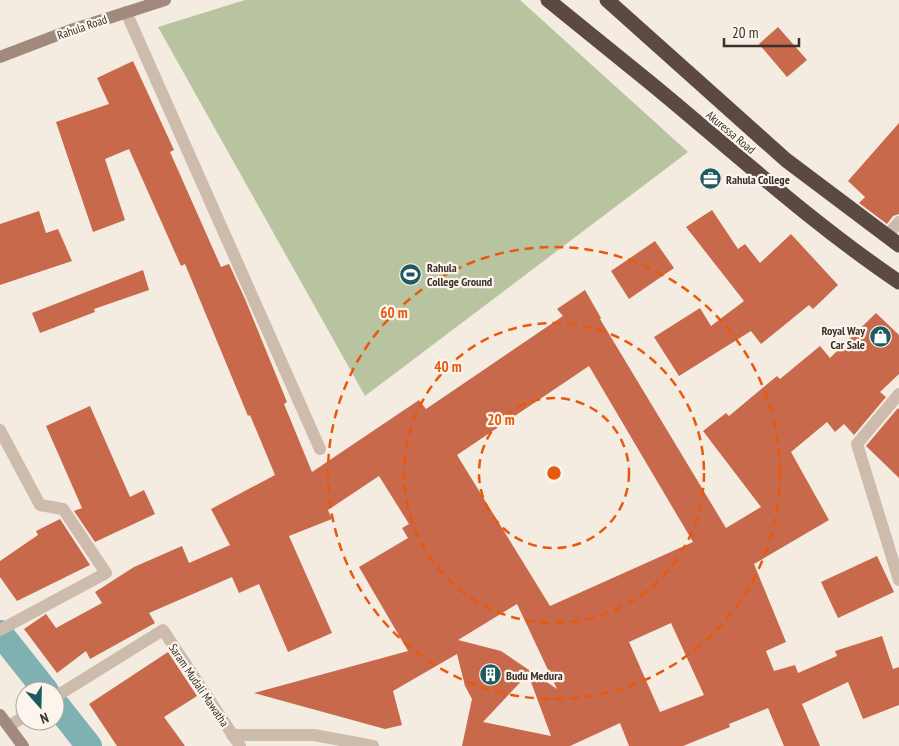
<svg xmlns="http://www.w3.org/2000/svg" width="899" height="746" font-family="'PT Sans Narrow',sans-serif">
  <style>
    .green { fill: #b8c4a0 }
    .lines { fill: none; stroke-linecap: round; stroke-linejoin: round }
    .canal { stroke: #7fb0b2; stroke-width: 26 }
    .building { fill: #c8694b; fill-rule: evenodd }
    .street { stroke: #cdbbac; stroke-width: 12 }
    .secondary { stroke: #a18a7d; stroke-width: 12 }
    .highway { stroke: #5c4a42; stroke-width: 15 }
    .ring { fill: none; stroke: #e8590c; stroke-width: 2.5; stroke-dasharray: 9 6 }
    .labels { text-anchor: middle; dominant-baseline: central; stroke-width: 4.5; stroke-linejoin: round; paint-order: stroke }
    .street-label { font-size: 12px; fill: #3b302b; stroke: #fbf5ee }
    .poi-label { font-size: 12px; font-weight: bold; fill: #3b302b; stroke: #fbf5ee; text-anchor: start }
    .centre { fill: #e8590c; stroke: #fbf5ee; stroke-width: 2.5 }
    .ring-label { font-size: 15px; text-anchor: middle; font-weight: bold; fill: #e8590c; stroke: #fbf5ee; stroke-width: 4.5; stroke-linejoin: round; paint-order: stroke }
  </style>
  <rect width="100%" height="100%" fill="#f4ebe1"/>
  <polygon class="green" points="245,0 520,0 688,152 365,396 158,27"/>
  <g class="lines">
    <g class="canal">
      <polyline points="0,633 46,691"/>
      <polyline points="55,703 89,746"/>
    </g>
  </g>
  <g class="building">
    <polygon points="778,27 807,60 787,77 759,44"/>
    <path d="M 133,61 L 174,150 L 170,152 L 221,267 L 229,264 L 245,299 L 287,402 L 284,404 L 312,472 L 419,400 L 426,409 L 563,316 L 557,309 L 585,290 L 601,318 L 600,319 L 726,528 L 761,507 L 703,431 L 726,413 L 729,416 L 777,376 L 780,379 L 820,346 L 830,358 L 876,313 L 899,335 L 899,374 L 880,392 L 886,397 L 854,435 L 844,424 L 835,432 L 827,422 L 791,452 L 829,520 L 754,564 L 786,642 L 766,651 L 774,671 L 795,665 L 798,673 L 837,656 L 835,651 L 882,636 L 893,669 L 899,667 L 899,705 L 863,719 L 848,682 L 802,704 L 820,746 L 784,746 L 768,708 L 729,724 L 730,727 L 683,746 L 629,746 L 620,723 L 570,746 L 462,746 L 472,699 L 465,686 L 457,654 L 393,691 L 402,725 L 385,729 L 254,693 L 408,651 L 359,567 L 408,538 L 402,528 L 409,524 L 379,476 L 328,510 L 332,519 L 289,536 L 332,633 L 288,652 L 259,584 L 239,593 L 232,577 L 149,613 L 155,623 L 90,659 L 86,651 L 57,673 L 24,629 L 46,614 L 56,628 L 102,603 L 95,592 L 134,567 L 182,546 L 189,563 L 230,545 L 211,509 L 275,475 L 250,415 L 248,416 L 185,264 L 181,266 L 129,149 L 105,159 L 125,220 L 93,232 L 56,122 L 109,104 L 97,78 ZM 589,366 L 693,542 L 550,606 L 457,455 ZM 517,604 L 557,689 L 501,651 L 458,640 ZM 671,623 L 704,695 L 660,712 L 629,642 ZM 528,674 L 551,736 L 483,722 Z"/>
    <polygon points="899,123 899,214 893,216 887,224 859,203 865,197 848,181"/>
    <polygon points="712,210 738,249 745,244 760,263 791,234 838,285 813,309 809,305 761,344 751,331 679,376 654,337 700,308 711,326 744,301 686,227"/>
    <polygon points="39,211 46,233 58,229 72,261 0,285 0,224"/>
    <polygon points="655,241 674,268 629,299 611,271"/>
    <polygon points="143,270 149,290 94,309 95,312 40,333 32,313"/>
    <polygon points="90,406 130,497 144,490 155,514 95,542 74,511 82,508 46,426"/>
    <polygon points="898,408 899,410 899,478 866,446"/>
    <polygon points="60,519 90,565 17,601 0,577 0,561 38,535 36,531"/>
    <polygon points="877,556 894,592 838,618 821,582"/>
    <polygon points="168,652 197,696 164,717 185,746 117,746 89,704"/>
  </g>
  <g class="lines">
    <g class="street">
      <polyline points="126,12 320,449"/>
      <polyline points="887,236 899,222"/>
      <polyline points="899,394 857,444 899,580"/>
      <polyline points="0,430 40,505 63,509 106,573 0,630"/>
      <polyline points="55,697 163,630 240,746"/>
      <polyline points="9,726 25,716"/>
      <polyline points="232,735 314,735 373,746"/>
    </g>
    <g class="secondary">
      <polyline points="0,57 68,31 165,0"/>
      <polyline points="0,715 23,746"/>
    </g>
    <g class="highway">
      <path d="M 548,0 C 581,27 615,54 648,81 C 731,149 810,222 899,282"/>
      <polyline points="607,0 786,160 899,245"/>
    </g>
  </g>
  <g class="ring">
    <circle cx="554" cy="473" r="75"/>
    <circle cx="554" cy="473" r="150"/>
    <circle cx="554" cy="473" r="226"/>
  </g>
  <defs>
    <symbol id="office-disc" viewBox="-11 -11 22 22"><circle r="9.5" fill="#1f5a5e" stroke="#fbf5ee"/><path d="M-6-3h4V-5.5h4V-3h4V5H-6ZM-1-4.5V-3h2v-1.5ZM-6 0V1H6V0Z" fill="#fff"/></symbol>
    <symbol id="stadium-disc" viewBox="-11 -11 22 22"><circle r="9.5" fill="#1f5a5e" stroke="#fbf5ee"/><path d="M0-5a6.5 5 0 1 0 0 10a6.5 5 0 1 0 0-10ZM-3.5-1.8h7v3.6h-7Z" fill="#fff"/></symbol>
    <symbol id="shop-disc" viewBox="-11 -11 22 22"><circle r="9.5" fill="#1f5a5e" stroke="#fbf5ee"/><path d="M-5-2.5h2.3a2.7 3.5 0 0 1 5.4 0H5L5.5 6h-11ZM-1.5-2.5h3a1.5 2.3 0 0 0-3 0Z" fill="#fff"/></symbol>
    <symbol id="building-disc" viewBox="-11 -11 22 22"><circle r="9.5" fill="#1f5a5e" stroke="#fbf5ee"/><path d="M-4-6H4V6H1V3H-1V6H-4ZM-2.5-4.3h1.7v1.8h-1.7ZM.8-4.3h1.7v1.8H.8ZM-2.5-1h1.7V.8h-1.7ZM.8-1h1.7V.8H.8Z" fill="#fff"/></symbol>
  </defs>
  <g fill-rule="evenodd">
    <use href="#office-disc" x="698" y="166" width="25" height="25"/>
    <use href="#stadium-disc" x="398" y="262" width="25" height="25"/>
    <use href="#shop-disc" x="868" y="324" width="25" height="25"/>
    <use href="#building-disc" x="478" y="662" width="25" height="25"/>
  </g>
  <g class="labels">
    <g class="street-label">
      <text transform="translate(82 27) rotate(-19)">Rahula Road</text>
      <text transform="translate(731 132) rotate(40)">Akuressa Road</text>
      <text transform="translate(199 685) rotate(56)">Saram Mudali Mawatha</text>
    </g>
    <g class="poi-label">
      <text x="726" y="179">Rahula College</text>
      <text x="427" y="267">Rahula<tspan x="427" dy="14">College Ground</tspan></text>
      <text x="865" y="330" text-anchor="end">Royal Way<tspan x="865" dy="14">Car Sale</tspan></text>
      <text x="506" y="675">Budu Medura</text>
    </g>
  </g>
  <circle cx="554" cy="473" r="8" class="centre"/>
  <g class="ring-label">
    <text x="394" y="318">60 m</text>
    <text x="448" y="372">40 m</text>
    <text x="501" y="425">20 m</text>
  </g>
  <g transform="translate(40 706) rotate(160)"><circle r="24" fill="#fbf5ee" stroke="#aea6a0"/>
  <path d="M0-4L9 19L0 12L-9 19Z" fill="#1f5a5e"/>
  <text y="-8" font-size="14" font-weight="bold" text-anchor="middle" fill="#3b302b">N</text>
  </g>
  <path d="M724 38v8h75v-8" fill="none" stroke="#3b302b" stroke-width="2.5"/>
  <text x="732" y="38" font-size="15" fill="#3b302b" stroke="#fbf5ee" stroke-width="4" paint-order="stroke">20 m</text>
</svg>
